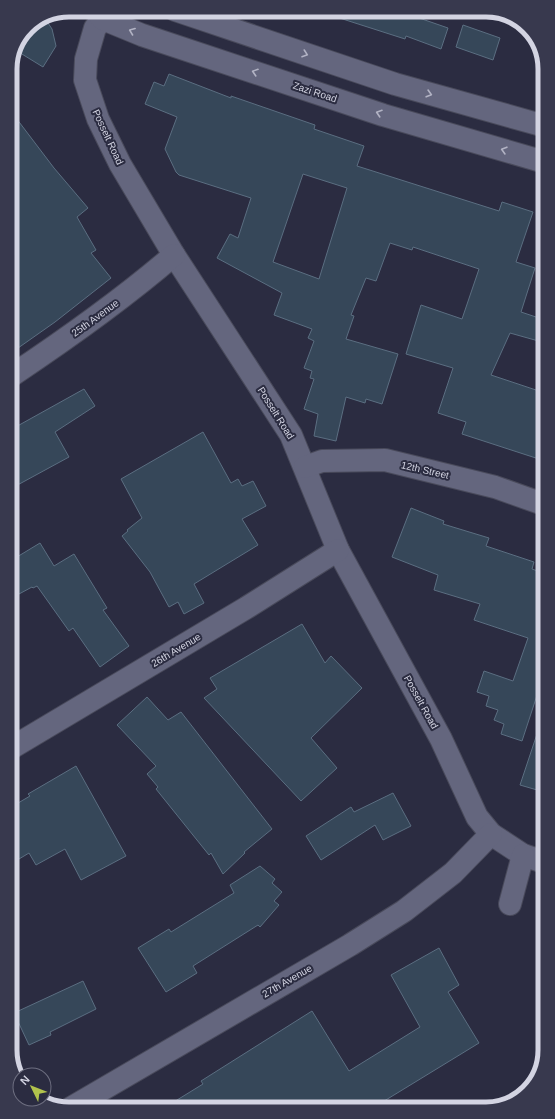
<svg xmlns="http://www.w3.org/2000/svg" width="555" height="1119" font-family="Arial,sans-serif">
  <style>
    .building { fill: #364759; stroke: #5b6e81; fill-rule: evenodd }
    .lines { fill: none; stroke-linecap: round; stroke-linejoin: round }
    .street-casing { stroke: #494a5b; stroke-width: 24 }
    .secondary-casing { stroke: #494a5b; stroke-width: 24 }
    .street { stroke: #64667e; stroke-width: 22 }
    .secondary { stroke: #64667e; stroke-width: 22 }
    .oneway { stroke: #b2b3c4 }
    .labels { text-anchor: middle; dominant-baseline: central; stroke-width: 4; stroke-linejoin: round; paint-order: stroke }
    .street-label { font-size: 10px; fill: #d3d4e2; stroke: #2b2c41 }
    .rim { fill: none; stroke: #d3d4e2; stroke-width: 5 }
  </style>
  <rect width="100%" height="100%" fill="#2b2c41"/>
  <g class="building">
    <polygon points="328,10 396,10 448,28 441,49 406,36 405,39 327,14"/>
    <polygon points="46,20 52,29 56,46 43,67 17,51 27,27"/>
    <polygon points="463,25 500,38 493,60 456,47"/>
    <path d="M 169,74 L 231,98 L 231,96 L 315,125 L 314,129 L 364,146 L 357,166 L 499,211 L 502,202 L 533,212 L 516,262 L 535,268 L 521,312 L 542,319 L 542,342 L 510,333 L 491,375 L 542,392 L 542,460 L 462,434 L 466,422 L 438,413 L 453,368 L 406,354 L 421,305 L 462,319 L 479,269 L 413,247 L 412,250 L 390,243 L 376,281 L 366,278 L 351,315 L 354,316 L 346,339 L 398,354 L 382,404 L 366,399 L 365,403 L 346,397 L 336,441 L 314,436 L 318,414 L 304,409 L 314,379 L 310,378 L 312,371 L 304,368 L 314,341 L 308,338 L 312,329 L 274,315 L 282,293 L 217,258 L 230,234 L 238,238 L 251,198 L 179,175 L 176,172 L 165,149 L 177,117 L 145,104 L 154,82 L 164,86 ZM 303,174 L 347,188 L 319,279 L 273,262 Z"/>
    <polygon points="10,110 54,168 88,208 77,217 96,250 91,253 111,278 55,322 11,353"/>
    <polygon points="84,389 95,406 55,432 69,457 12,488 12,429"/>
    <polygon points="203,432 231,483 238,479 242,486 253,481 266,506 242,519 258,545 194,584 204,603 184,614 178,602 169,607 150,572 122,536 128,531 127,530 142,518 121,479"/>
    <polygon points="411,508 444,521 443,524 489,538 486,546 534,562 532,569 543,573 543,677 522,741 501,734 504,724 494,720 498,710 486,706 489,696 477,692 484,671 513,681 528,638 474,620 480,604 434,590 438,575 392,557"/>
    <polygon points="40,543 54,566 74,554 107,608 103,610 129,646 100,667 73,628 69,631 37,586 33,588 32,587 19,594 12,584 12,560"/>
    <polygon points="302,624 325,663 331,656 362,688 311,738 337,768 301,801 204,698 217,689 210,678"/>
    <polygon points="147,697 168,720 181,712 272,829 244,852 245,853 223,874 211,853 209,855 156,789 158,787 147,774 156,766 117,725"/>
    <polygon points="540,725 544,726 544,792 520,785"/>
    <polygon points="76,766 126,856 81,880 65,849 36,865 29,853 14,862 13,806 30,796 28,794"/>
    <polygon points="393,793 411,826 383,840 375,825 321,860 306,836 351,807 354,812"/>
    <polygon points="260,866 275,879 272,883 282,892 274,901 279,905 260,927 258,925 193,966 197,973 166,992 138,948 169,929 171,932 234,893 230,885"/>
    <polygon points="439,948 459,985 448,992 479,1043 376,1106 164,1108 203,1084 201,1081 312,1011 349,1071 420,1027 391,975"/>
    <polygon points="83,981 96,1009 50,1032 51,1035 29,1045 14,1013"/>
  </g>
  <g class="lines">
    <defs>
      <g id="street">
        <polyline points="111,10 95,28 86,59 85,80 98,119 120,164 174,255 291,435 338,550 441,739 477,817 491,834 523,855 544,862"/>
        <path d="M 11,376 C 68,338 123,299 174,255"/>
        <polyline points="305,467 322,461 385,460 495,487 543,504"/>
        <polyline points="13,747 246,608 338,550"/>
        <polyline points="510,904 523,855"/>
        <polyline points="69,1109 350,945 404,911 453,873 491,834"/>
      </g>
      <g id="secondary">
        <polyline points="95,10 103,19 142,35 383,115 541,161"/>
        <polyline points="175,10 395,84 541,125"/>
      </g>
    </defs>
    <use href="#street" class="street-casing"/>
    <use href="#secondary" class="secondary-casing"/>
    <use href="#street" class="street"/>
    <use href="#secondary" class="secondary"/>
  </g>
  <defs><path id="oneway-chevron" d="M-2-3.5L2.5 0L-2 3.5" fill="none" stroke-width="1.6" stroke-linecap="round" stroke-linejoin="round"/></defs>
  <g class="oneway">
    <use href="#oneway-chevron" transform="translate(132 31) rotate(-159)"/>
    <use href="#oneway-chevron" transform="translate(305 54) rotate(19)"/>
    <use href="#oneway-chevron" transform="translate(255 72) rotate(-162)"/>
    <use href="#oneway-chevron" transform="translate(429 94) rotate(16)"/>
    <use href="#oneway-chevron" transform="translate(379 113) rotate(-162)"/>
    <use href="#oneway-chevron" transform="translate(504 150) rotate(-164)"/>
  </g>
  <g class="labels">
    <g class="street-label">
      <text transform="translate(315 92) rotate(18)">Zazi Road</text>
      <text transform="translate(108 137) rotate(65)">Posselt Road</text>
      <text transform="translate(95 318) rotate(-36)">25th Avenue</text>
      <text transform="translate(276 413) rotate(58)">Posselt Road</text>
      <text transform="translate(425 470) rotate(13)">12th Street</text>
      <text transform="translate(176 650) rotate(-31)">26th Avenue</text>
      <text transform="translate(421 702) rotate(61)">Posselt Road</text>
      <text transform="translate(287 981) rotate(-30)">27th Avenue</text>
    </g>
  </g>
  <path d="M0 0H555V1119H0ZM69 17H486A52 52 0 0 1 538 69V1050A52 52 0 0 1 486 1102H69A52 52 0 0 1 17 1050V69A52 52 0 0 1 69 17Z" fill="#38394e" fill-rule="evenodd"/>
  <path class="rim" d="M69 17H486A52 52 0 0 1 538 69V1050A52 52 0 0 1 486 1102H69A52 52 0 0 1 17 1050V69A52 52 0 0 1 69 17Z"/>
  <g transform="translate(32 1087) rotate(313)"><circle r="19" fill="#2b2c41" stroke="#6e6f81"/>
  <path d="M0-3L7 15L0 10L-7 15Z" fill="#b2c34c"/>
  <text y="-6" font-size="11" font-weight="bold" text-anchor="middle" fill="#d3d4e2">N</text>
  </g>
</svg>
